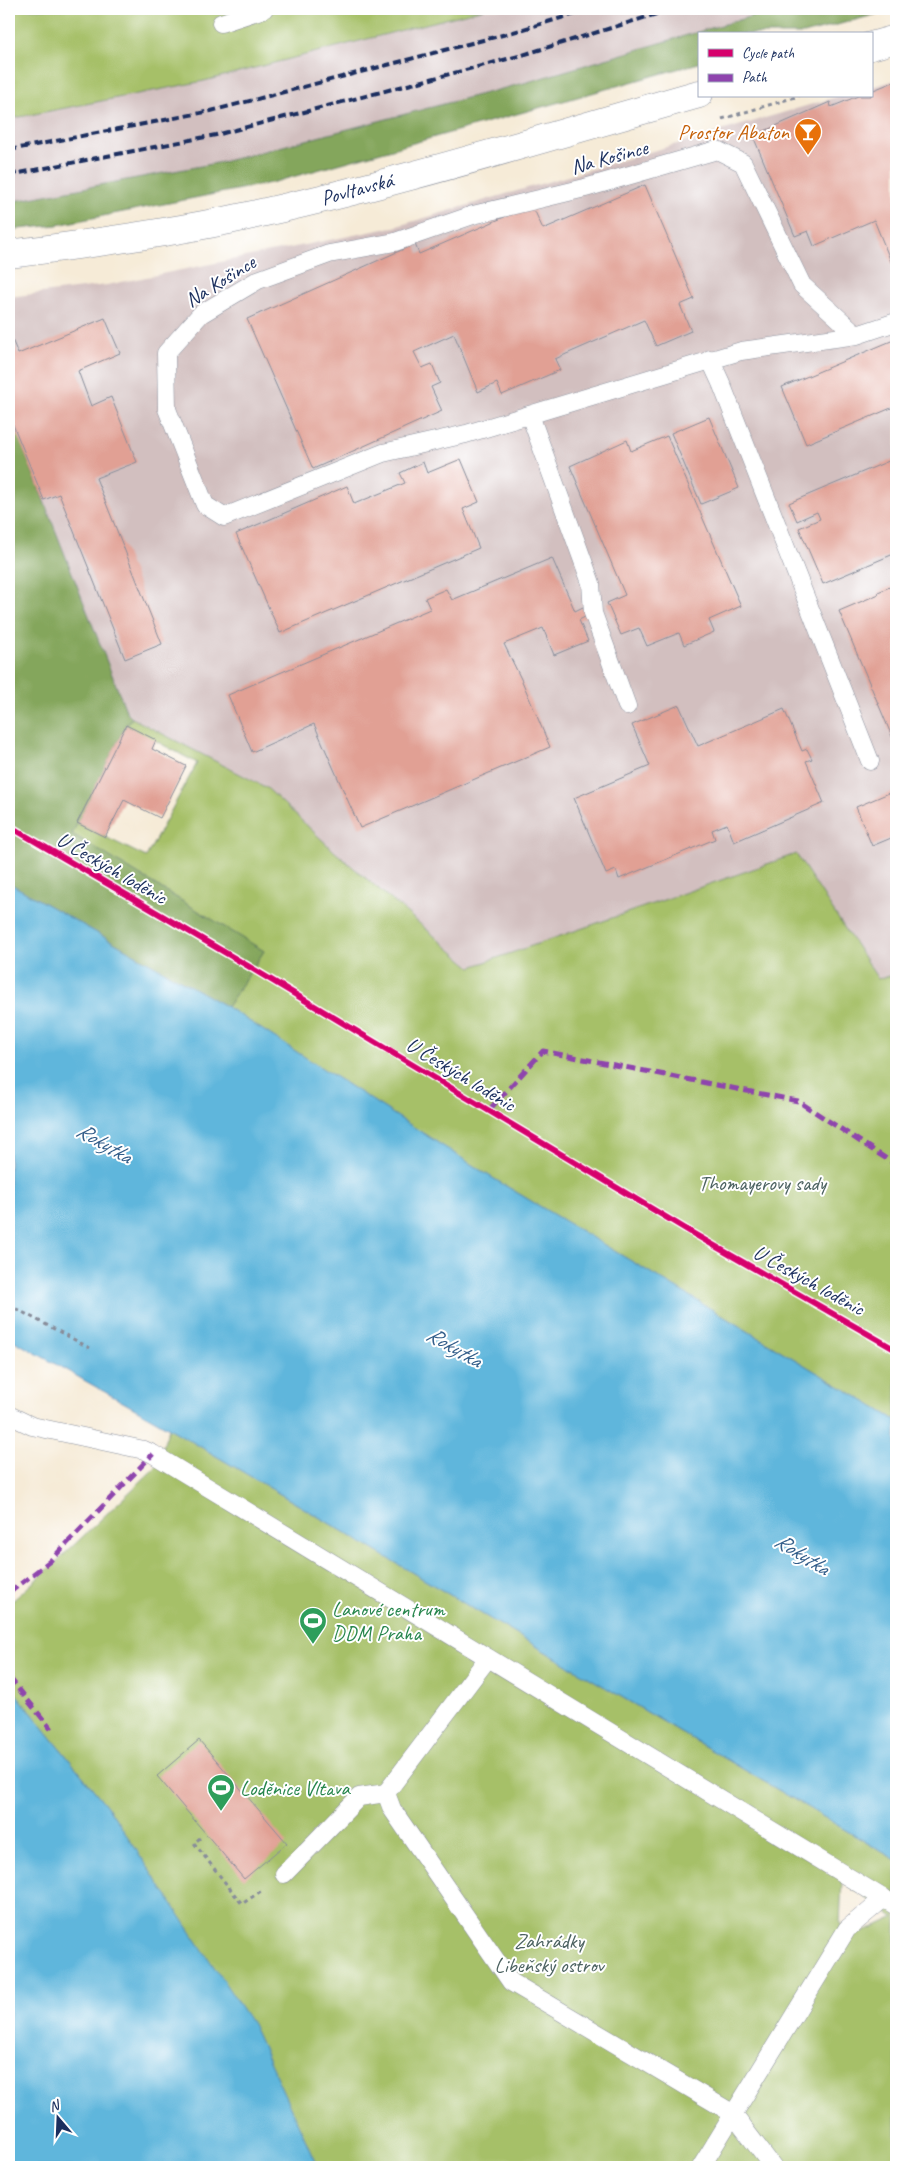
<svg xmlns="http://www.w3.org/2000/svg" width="905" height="2176" font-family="Caveat,sans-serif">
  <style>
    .industrial { fill: #d2bfbf }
    .green { fill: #a6c067; stroke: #607862; fill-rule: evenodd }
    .forest { fill: #84a65c; stroke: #506a5d }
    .water { fill: #5fb6dc; stroke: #3d729d }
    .building { fill: #e1a094 }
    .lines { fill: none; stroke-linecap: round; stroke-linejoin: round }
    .service-casing { stroke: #888d9a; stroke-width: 19 }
    .primary-casing { stroke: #888d9a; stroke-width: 29 }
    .path { stroke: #888d9a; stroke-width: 3; stroke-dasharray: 4 4; stroke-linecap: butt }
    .service { stroke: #fff; stroke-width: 18 }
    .primary { stroke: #fff; stroke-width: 28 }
    .rail { stroke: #1b2f5e; stroke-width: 4; stroke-dasharray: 8 4; stroke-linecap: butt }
    .quiet { stroke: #8e44ad; stroke-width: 5; stroke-dasharray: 10 5; stroke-linecap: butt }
    .cycleway-casing { stroke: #fff; stroke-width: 9 }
    .cycleway { stroke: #d6006c; stroke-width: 6 }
    .labels { text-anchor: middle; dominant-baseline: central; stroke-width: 4; stroke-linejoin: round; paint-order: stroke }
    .food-label { font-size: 21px; fill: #c56008; stroke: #fff; text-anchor: end }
    .street-label { font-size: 21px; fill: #1b2f5e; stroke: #fff }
    .park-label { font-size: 21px; fill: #4c6261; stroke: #fff }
    .leisure-label { font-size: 21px; fill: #27864d; stroke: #fff; text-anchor: start }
    .water-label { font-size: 22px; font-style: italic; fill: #335e8a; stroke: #fff }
  </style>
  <rect width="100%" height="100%" fill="#fff"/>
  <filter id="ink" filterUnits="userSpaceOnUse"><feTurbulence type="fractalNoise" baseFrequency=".02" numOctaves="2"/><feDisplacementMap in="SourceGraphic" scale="10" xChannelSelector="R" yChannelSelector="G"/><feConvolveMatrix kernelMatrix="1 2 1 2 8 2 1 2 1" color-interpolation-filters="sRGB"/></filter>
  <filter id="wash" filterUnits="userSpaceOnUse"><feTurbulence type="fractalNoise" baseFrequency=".0096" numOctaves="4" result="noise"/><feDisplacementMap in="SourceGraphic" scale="20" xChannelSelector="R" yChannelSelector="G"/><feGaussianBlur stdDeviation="1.12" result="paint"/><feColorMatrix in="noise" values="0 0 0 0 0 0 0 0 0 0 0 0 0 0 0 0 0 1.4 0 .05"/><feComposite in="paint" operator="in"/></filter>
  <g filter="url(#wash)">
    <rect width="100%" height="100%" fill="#f6ebd7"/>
    <g class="industrial">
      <polygon points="484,9 776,9 524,83 222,162 9,202 9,119 204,81"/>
      <polygon points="896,80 896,974 878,979 796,854 471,967 335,852 267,788 132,718 127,713 9,412 9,297 107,285 394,227 840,96 871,96 871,87"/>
    </g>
    <g class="green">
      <polygon points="9,9 484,9 204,81 9,119"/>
      <polygon points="132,718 267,788 335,852 471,967 796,854 878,979 896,974 896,1420 491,1177 227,1007 264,951 72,834 77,823 146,857 197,763 126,725"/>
      <path d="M 169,1428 L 896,1860 L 896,2167 L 316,2167 L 110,1810 L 9,1685 L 9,1604 L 56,1562 L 156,1467 ZM 842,1881 L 894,1917 L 893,1918 L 858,1934 L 840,1924 Z"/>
    </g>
    <g class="forest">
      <polygon points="776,9 896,9 804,34 699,34 699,63 271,183 57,225 9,230 9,202 222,162 524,83"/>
      <polygon points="9,412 127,713 132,718 126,725 72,834 264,951 227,1007 9,883"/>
    </g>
    <g class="water">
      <polygon points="9,883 227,1007 491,1177 896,1420 896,1860 169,1428 9,1338"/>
      <polygon points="9,1685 110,1810 252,2024 318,2167 9,2167"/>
    </g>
    <g id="blocks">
      <g class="building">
        <polygon points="896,81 896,274 874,220 814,246 808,231 795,236 753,136 830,102 831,107 858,96 871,96 871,91"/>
        <polygon points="645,185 694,299 680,305 691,331 656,346 644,320 555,359 560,370 502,395 497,383 478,392 454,334 414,352 422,368 432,364 440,383 431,387 442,411 313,469 247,319 415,244 419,254 532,205 543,229"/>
        <polygon points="105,318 120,353 78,371 91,406 111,397 137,462 96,478 162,644 125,659 59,494 44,500 9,415 9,332 18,354"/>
        <polygon points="896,339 896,406 806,444 782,387"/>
        <polygon points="709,417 739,488 701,504 671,433"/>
        <polygon points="667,436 741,606 709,620 714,632 684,645 679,633 647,646 639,628 621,635 607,603 625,595 570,466 627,440 631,451"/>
        <polygon points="896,458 896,553 823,584 799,528 820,519 817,512 797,521 789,503"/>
        <polygon points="461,459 479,502 463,509 479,548 280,633 236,534 347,486 354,504 405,483 400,473 423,462 427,473"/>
        <polygon points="552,558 575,611 583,607 587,616 579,620 588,641 554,655 543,628 504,644 522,681 550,747 360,828 314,724 252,752 228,695 430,609 425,598 446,589 452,600"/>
        <polygon points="892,586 893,589 896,587 896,746 839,611 879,594 878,592"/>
        <polygon points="679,705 698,746 784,709 802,751 807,749 812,759 806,761 824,803 734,842 727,824 712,830 715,839 619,879 616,870 606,874 574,798 650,766 632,725"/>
        <polygon points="126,725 156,740 152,749 186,766 160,818 124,800 105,837 77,823"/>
        <polygon points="896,790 896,836 872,846 856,807"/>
        <polygon points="199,1740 287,1843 244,1879 157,1776"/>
      </g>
    </g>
  </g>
  <g filter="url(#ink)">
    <use href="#blocks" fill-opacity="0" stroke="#888d9a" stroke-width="1"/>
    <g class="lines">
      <defs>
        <g id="service">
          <polyline points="221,23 264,9"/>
          <polyline points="857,335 802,285 743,163 717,150 585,188 473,215 395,242 329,254 258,280 201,314 166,353 167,409 205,505 224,517 383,453 466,434 741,351 857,335 896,322"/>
          <polyline points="710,359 721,383 870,761"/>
          <polyline points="530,415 591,583 593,613 627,706"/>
          <polyline points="9,1415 32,1426 144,1450 153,1454 896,1906"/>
          <polyline points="488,1658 386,1793 392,1809 511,1982 732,2113 773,2167"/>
          <polyline points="284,1874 359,1797 386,1793"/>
          <polyline points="701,2167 847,1929 884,1898"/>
        </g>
        <g id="primary">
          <polyline points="871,46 896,39"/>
          <path d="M 9,254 C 82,245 156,235 229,220 C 387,187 543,138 699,94"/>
        </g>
      </defs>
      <use href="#service" class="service-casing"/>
      <use href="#primary" class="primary-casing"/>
      <g class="path">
        <polyline points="722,119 799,96"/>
        <polyline points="9,1305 90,1348"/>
        <polyline points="200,1838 194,1843 242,1904 261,1891"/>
      </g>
      <use href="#service" class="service"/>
      <use href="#primary" class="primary"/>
      <g class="rail">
        <polyline points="9,150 211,111 510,33 592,9"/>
        <polyline points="9,175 216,135 519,56 673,9"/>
      </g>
      <g class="quiet">
        <polyline points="489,1110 543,1051 798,1101 896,1165"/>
        <polyline points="9,1593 50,1561 153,1454"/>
        <polyline points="9,1677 51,1729"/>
      </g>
      <defs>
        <polyline id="cycleway" points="9,826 248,966 694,1234 896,1350"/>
      </defs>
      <use href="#cycleway" class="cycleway-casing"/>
      <use href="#cycleway" class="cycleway"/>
    </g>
  </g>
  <defs>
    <symbol id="bar-pin" viewBox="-11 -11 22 30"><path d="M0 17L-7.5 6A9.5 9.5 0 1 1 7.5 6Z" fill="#e8710a" stroke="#fff"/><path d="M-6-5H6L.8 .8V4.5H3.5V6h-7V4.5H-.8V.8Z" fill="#fff"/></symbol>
    <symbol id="stadium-pin" viewBox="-11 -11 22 30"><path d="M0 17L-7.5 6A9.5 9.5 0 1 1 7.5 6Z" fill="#2e9e5b" stroke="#fff"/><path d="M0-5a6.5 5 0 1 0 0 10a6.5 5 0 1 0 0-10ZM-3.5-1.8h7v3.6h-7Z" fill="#fff"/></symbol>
  </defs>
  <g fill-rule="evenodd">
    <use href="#bar-pin" x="792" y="116" width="32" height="43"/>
    <use href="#stadium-pin" x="297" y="1605" width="32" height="43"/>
    <use href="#stadium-pin" x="205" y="1772" width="32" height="43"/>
  </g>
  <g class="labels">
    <g class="food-label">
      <text x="789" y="132">Prostor Abaton</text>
    </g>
    <g class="street-label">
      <text transform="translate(609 157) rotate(-15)">Na Košince</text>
      <text transform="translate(357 189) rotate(-15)">Povltavská</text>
      <text transform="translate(220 281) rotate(-32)">Na Košince</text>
      <text transform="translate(112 868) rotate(30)">U Českých loděnic</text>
      <text transform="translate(461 1074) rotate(31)">U Českých loděnic</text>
      <text transform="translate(809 1280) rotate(29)">U Českých loděnic</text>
    </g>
    <g class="park-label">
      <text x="762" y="1183">Thomayerovy sady</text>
      <text x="549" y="1941">Zahrádky<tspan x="549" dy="24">Libeňský ostrov</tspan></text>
    </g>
    <g class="leisure-label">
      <text x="332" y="1609">Lanové centrum<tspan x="332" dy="24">DDM Praha</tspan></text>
      <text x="240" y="1788">Loděnice Vltava</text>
    </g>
    <g class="water-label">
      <text transform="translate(104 1143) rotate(30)">Rokytka</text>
      <text transform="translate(454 1347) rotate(30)">Rokytka</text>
      <text transform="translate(802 1554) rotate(32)">Rokytka</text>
    </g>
  </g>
  <rect width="905" height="2176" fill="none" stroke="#fff" stroke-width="30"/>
  <rect x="698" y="32" width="175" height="65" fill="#ffffff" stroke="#a4acbf"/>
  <rect x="708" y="49" width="25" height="8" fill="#d6006c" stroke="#a4acbf"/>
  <text x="742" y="58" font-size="15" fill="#1b2f5e">Cycle path</text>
  <rect x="708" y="74" width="25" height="8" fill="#8e44ad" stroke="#a4acbf"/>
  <text x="742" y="82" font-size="15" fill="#1b2f5e">Path</text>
  <g transform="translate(58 2118) rotate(341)" stroke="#ffffff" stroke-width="4" paint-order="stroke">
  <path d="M0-4L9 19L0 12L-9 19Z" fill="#1b2f5e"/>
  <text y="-8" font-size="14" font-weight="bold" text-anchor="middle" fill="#1b2f5e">N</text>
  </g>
</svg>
